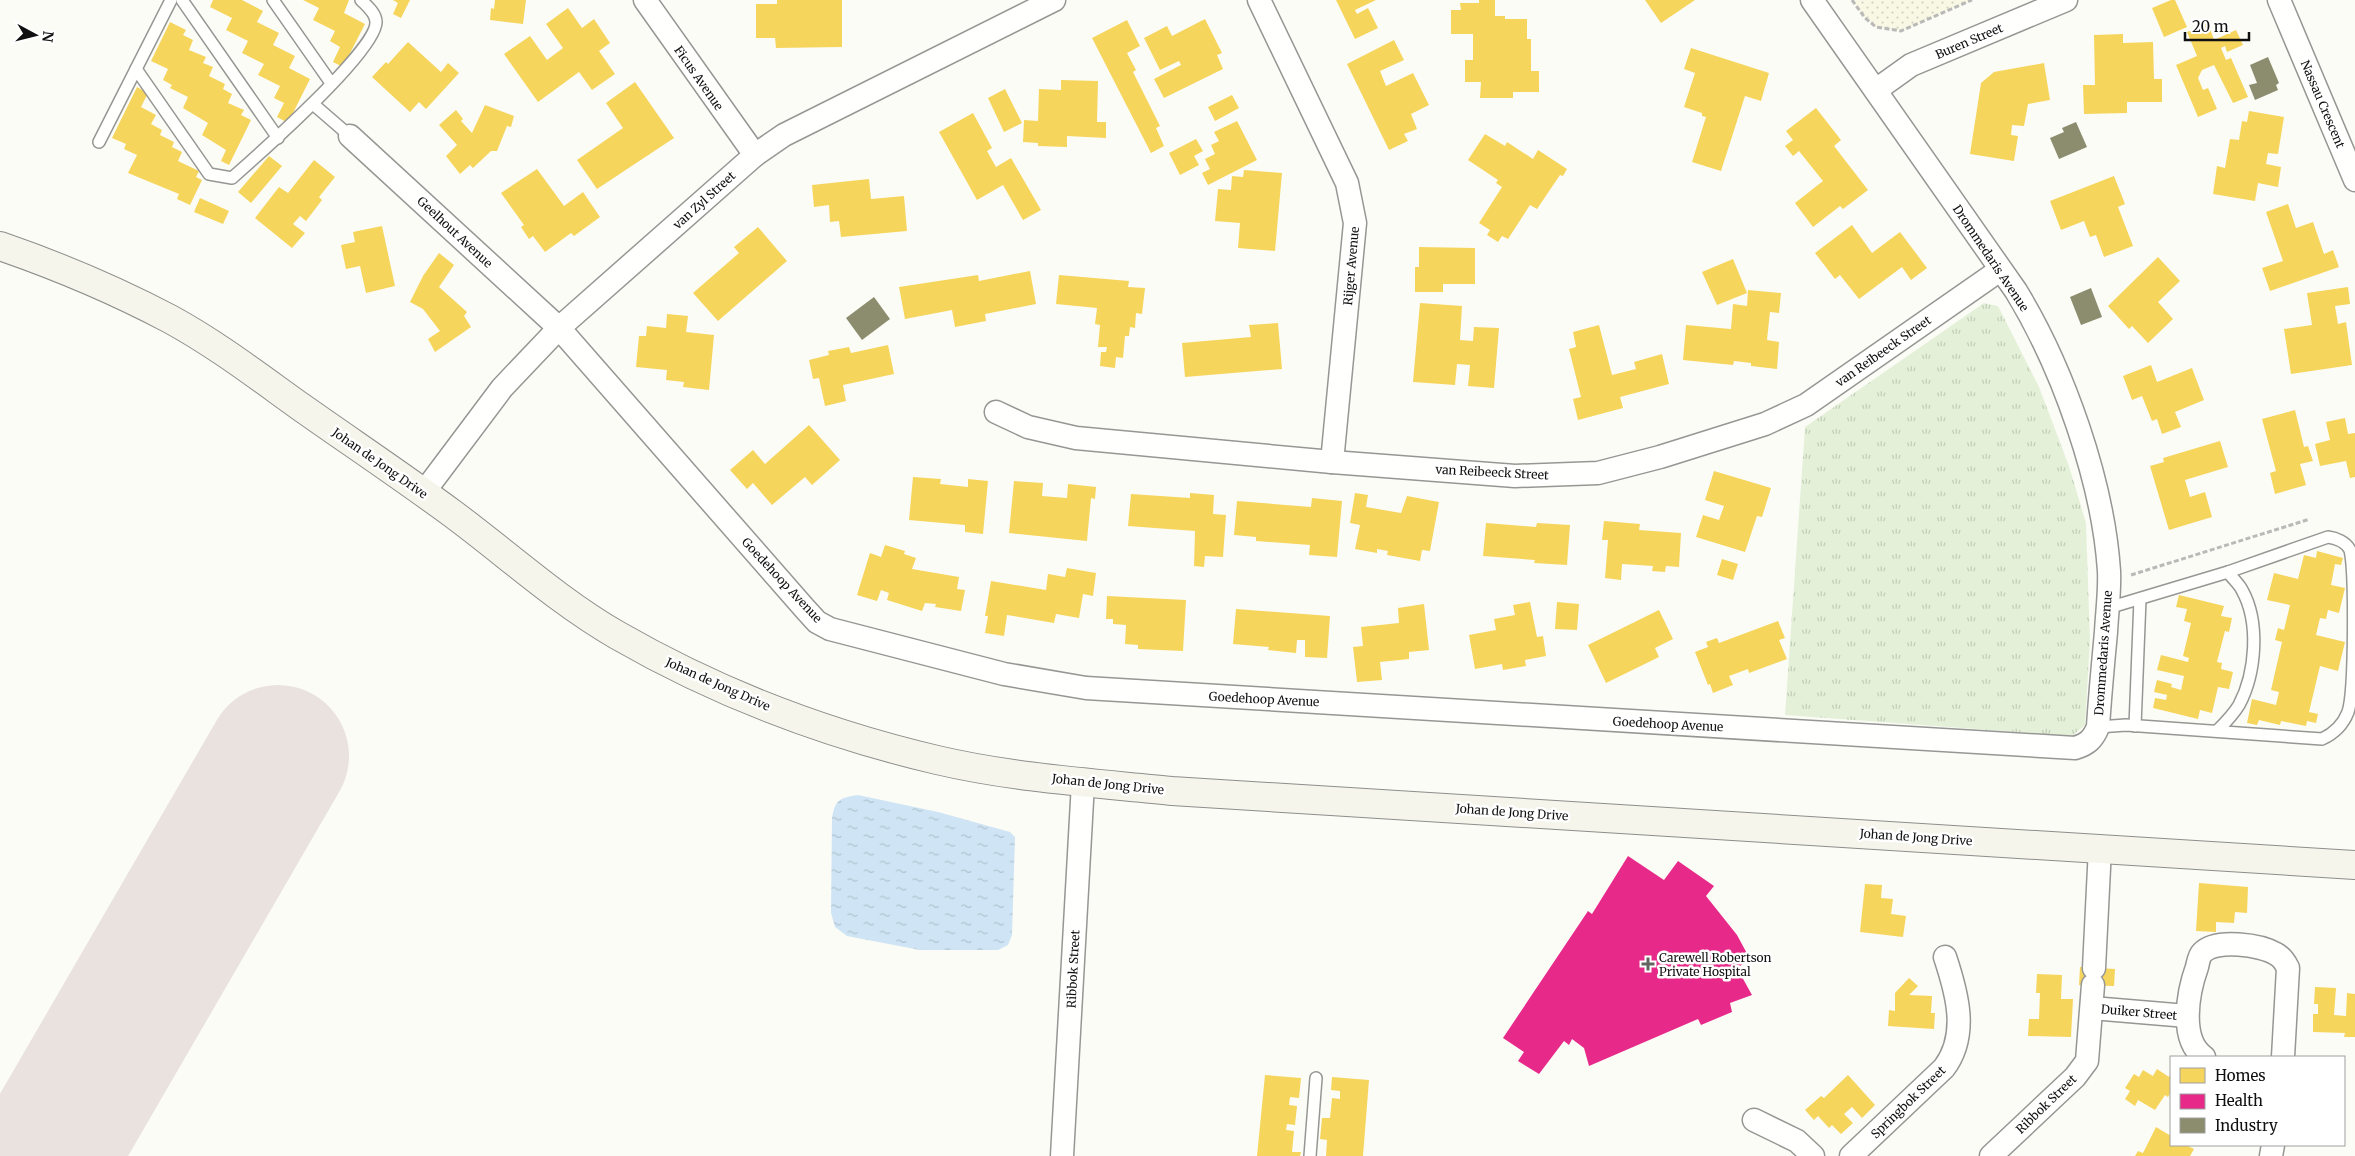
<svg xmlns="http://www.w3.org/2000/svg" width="2355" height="1156" font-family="Merriweather,serif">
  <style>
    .farmland { fill: url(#farmland-dots) }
    .park { fill: url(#park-tufts) }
    .water { fill: url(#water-ripples) }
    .homes { fill: #f6d55c }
    .health { fill: #e7298a }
    .industry { fill: #8c8c6e }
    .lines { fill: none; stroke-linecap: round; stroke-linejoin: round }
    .runway { stroke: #eae2df; stroke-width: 142 }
    .lane-casing { stroke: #969694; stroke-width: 14 }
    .street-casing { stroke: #969694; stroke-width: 25 }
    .secondary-casing { stroke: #8d8d8b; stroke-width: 30 }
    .path { stroke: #b9b9b8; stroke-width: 3; stroke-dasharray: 5 2.5; stroke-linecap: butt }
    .lane { stroke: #fffffe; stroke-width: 11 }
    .street { stroke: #fffffe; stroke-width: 22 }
    .secondary { stroke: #f5f5ec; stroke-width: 28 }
    .poi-dot { fill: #636361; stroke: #fff; stroke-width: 2 }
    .labels { text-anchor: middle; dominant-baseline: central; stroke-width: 5; stroke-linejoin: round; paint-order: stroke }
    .street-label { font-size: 12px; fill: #101010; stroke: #fff }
    .poi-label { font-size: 12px; fill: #101010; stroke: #fff; text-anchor: start }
  </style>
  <defs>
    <pattern id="farmland-dots" width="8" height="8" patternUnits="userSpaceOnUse" patternTransform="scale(1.25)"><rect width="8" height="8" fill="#f8f8e4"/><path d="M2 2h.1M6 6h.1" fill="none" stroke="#d4d4c3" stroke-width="1.8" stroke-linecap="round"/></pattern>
    <pattern id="park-tufts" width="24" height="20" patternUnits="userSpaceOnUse" patternTransform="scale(1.25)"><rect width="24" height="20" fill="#e4f1d8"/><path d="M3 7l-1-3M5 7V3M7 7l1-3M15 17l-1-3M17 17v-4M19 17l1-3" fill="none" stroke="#c3ceb8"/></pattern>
    <pattern id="water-ripples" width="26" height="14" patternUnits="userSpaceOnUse" patternTransform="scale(1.25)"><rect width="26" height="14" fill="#cfe4f4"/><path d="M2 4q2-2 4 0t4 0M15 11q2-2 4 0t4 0" fill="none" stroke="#b1c3d0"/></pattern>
  </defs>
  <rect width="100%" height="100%" fill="#fcfcf7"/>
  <polygon class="farmland" points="1852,0 1972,0 1901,31 1876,27 1865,18"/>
  <polygon class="park" points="1984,303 1998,306 2039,387 2069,466 2086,523 2090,640 2085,725 2072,736 1785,715 1805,427"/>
  <path class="water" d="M 858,795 L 938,812 L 1010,832 L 1015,837 L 1012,935 L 1008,945 L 998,950 L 920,950 L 847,936 L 835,927 L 831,913 L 832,818 C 835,799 840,798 858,795 Z"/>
  <g class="homes">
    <polygon points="213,0 242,0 263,11 257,22 279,33 273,45 295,56 289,68 310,79 288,123 277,117 284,103 274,98 280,86 258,75 264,64 242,53 248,41 226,30 232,18 210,7"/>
    <polygon points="303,0 349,0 344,13 365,24 343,67 333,62 340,47 330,41 335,31 313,20 319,8"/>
    <polygon points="393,0 410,0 401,18 393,14 398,3"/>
    <polygon points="495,0 526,0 523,24 490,20 491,8 494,9"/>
    <polygon points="777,0 842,0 842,47 776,48 775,38 756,38 756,4 777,4"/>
    <polygon points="1336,0 1376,0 1355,10 1357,14 1368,8 1378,28 1355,39"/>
    <polygon points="1479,0 1495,0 1495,16 1505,16 1505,19 1527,19 1527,39 1531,39 1531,71 1539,71 1539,92 1513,92 1513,98 1480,98 1481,82 1465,82 1465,60 1473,60 1473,34 1451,34 1451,10 1461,10 1460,3 1479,3"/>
    <polygon points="1645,0 1695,0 1661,23"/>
    <polygon points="2171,0 2175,0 2187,27 2164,37 2152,8"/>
    <polygon points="568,8 582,28 594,19 610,43 599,51 615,74 592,90 579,72 538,102 504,54 530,36 547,60 563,48 546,24"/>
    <polygon points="1205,19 1222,53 1217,55 1223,69 1164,98 1154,79 1181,65 1179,61 1160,70 1144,38 1167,26 1172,36"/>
    <polygon points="1127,20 1140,46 1127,53 1136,70 1133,72 1160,126 1156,128 1164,146 1151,153 1092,38"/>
    <polygon points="170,22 186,30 183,35 193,40 189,50 206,57 203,63 213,67 209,76 225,84 223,89 232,94 228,103 244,110 241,115 251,120 229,165 221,161 226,150 202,135 208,123 183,108 188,97 170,88 172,85 163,80 168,69 151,61"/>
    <polygon points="2208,23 2214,40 2236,30 2243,45 2227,52 2225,46 2221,48 2226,60 2231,58 2248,97 2233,103 2214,65 2202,70 2198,78 2203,90 2208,88 2217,109 2198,117 2176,65 2197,56 2187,32"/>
    <polygon points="2123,34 2123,43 2153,42 2154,79 2162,79 2162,102 2127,102 2127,113 2084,114 2083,85 2095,85 2094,35"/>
    <polygon points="1394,40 1404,60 1380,71 1386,86 1413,73 1429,105 1411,114 1417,129 1404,134 1408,141 1389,150 1347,64"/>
    <polygon points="408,42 441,72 448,63 459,73 426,109 419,102 410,112 372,77 386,62 388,64"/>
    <polygon points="1691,48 1769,73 1761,101 1745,96 1721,171 1692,162 1706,117 1702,116 1702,113 1684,107 1695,73 1684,69"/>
    <polygon points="2044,63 2050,100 2028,104 2024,126 2012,125 2011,135 2018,136 2014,161 1970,154 1981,83 1994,72"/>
    <polygon points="1061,80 1098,81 1097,122 1106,122 1106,138 1067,136 1067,147 1038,146 1038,143 1023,142 1024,120 1038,121 1039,89 1061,90"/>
    <polygon points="635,82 674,138 597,189 577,160 623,128 606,103"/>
    <polygon points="137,87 148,93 141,107 156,115 151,124 162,130 160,135 174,142 172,147 182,152 178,161 199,171 196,177 202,180 190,205 177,199 179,194 128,173 137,155 124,149 126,144 112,138"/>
    <polygon points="1005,89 1022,123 1004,132 988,98"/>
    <polygon points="1232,95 1239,108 1215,121 1208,107"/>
    <polygon points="485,105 514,116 511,127 507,126 497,151 491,151 473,168 470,165 460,174 446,156 457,145 439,125 456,110 463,119 461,121 472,133"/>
    <polygon points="1816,108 1841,140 1834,146 1868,190 1843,209 1840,206 1813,227 1795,203 1823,181 1799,151 1793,156 1785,146 1793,140 1786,131"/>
    <polygon points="2249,111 2284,117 2278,154 2268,153 2266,164 2281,167 2278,187 2258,183 2255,201 2213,194 2217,166 2225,168 2230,139 2239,140 2242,121 2247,122"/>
    <polygon points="973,113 992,148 987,151 996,167 1011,158 1041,210 1023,220 1003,185 977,200 939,132"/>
    <polygon points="1237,121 1257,160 1208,185 1202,173 1210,169 1205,159 1215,154 1211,145 1219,141 1214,132"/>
    <polygon points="1485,134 1505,146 1507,142 1533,159 1538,150 1567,169 1563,176 1560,175 1537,209 1530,205 1508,239 1502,236 1498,242 1487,235 1490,230 1479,223 1502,187 1496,183 1498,180 1468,160"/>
    <polygon points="1196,139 1203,151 1194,156 1199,165 1180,175 1169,153"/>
    <polygon points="269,156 282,166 251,203 238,192"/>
    <polygon points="314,160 335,177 319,197 322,200 306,221 300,216 293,224 305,233 292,248 255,218 279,187 288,193"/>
    <polygon points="537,169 564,206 583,192 600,217 574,236 571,233 545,252 533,236 529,239 521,227 524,225 501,193"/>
    <polygon points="1244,170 1282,173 1275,251 1238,248 1240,223 1215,221 1218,189 1231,190 1232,176 1243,177"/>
    <polygon points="2114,176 2125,204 2118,207 2133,246 2104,257 2096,235 2090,237 2084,221 2061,230 2050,201"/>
    <polygon points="869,179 871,199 904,196 907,231 841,237 839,221 830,222 829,205 814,207 812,185"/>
    <polygon points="200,198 229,211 223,224 194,212"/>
    <polygon points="2288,204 2296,228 2313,222 2324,254 2333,250 2339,267 2270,291 2262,268 2283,261 2266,212"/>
    <polygon points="1852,225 1872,253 1900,232 1927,268 1911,280 1902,267 1859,299 1840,275 1835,279 1815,253"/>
    <polygon points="382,226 395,286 366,293 360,266 346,269 341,245 355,242 353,232"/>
    <polygon points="758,227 787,261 718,321 693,293 739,253 734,247"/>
    <polygon points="1419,247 1475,248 1475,284 1443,284 1443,292 1415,292 1415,267 1419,267"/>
    <polygon points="439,253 454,265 439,287 467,312 464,316 471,327 435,352 428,339 440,331 423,309 410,302 423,276"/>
    <polygon points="2158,257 2180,281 2158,302 2173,319 2148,343 2132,326 2129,329 2108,306"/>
    <polygon points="1733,259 1747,293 1717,305 1702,272"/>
    <polygon points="1030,271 1036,304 985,314 986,321 955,327 952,310 905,319 899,287 978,275 979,281"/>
    <polygon points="1059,275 1129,281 1128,287 1145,288 1142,314 1136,313 1135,328 1130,327 1129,336 1125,336 1123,358 1116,357 1115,368 1100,366 1101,352 1106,352 1107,347 1098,347 1100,325 1095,324 1097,308 1056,304"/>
    <polygon points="2348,287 2350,304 2335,306 2338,324 2346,322 2352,365 2291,374 2284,329 2312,325 2307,293"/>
    <polygon points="1748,290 1781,293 1779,313 1770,312 1767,340 1779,342 1777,369 1751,366 1751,363 1734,361 1733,365 1683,360 1686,325 1731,329 1733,304 1747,306"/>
    <polygon points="1420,303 1462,306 1460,340 1473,341 1474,327 1499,328 1494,388 1468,386 1470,365 1457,364 1455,385 1413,382"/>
    <polygon points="667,314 688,316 686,332 714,335 709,390 683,387 684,382 666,380 667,370 636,367 639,336 646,336 647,326 666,328"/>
    <polygon points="1278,323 1282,369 1185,377 1182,343 1251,337 1249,325"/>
    <polygon points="1599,325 1612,375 1636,369 1634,362 1662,354 1669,384 1620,397 1623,408 1578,420 1573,399 1581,397 1569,349 1576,347 1573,332"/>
    <polygon points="888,345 894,374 843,385 846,401 825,406 819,378 813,379 809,360 829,355 828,351 849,347 851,353"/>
    <polygon points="2151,365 2157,382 2192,368 2204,400 2175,412 2181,427 2162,434 2157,419 2152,421 2142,396 2132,400 2123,376"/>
    <polygon points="2295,410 2304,447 2308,446 2313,461 2300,464 2306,485 2275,494 2270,473 2276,471 2262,419"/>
    <polygon points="2345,418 2348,434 2355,433 2355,477 2350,478 2346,461 2320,466 2315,444 2330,440 2326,422"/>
    <polygon points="809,425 840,460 812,485 805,477 772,505 753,483 747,489 730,470 753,450 765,464"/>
    <polygon points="2220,441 2228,467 2185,480 2190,497 2205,492 2212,517 2169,530 2150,466 2164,462 2163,458"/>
    <polygon points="1714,471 1771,488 1762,517 1757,516 1745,552 1696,537 1703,515 1719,520 1724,506 1705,500"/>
    <polygon points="913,477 941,479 940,484 968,487 968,479 988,481 983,534 965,532 965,525 909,520"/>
    <polygon points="1014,481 1043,483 1042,496 1067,498 1068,484 1096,487 1095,499 1091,498 1087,541 1009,533"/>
    <polygon points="1190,493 1214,495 1213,514 1226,515 1223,557 1205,556 1204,567 1194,566 1195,531 1128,526 1131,494 1190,498"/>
    <polygon points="1355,493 1368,495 1366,507 1401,513 1407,496 1439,502 1430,551 1422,550 1420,561 1387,555 1388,551 1377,549 1377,553 1355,549 1360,525 1350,523"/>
    <polygon points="1312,498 1342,501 1337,557 1309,555 1310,545 1256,541 1256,537 1234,535 1237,501 1311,507"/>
    <polygon points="1604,521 1640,524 1639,530 1681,533 1679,567 1666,566 1665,572 1652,571 1653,566 1622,564 1621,580 1605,578 1608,540 1602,540"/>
    <polygon points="1486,523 1536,527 1537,523 1570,525 1567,565 1534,563 1535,560 1483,556"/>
    <polygon points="885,545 905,551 904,554 916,558 912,569 959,577 957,589 965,590 961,611 935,607 936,604 925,603 922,611 887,600 889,593 881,590 877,601 857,595 870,553 881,557"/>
    <polygon points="2317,551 2343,558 2341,565 2335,564 2331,585 2345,588 2339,613 2328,610 2326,619 2320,618 2316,635 2345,642 2338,671 2320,666 2309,712 2318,714 2316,723 2307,721 2306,726 2281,721 2280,725 2259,720 2257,725 2247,723 2252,699 2276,705 2279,692 2271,690 2282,642 2275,640 2278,628 2284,630 2290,605 2267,600 2274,573 2298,579 2304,555 2316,558"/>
    <polygon points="1722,559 1738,564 1733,580 1717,575"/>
    <polygon points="1067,568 1096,573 1093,596 1083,594 1079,618 1056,614 1054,623 1007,615 1004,636 985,633 988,616 985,616 991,581 1046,590 1048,574 1065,577"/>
    <polygon points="2179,595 2224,606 2221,616 2232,618 2229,632 2225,631 2217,662 2222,663 2221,669 2233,672 2229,689 2218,687 2212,713 2200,710 2198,719 2153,708 2155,698 2166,700 2167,695 2154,692 2157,680 2172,684 2171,687 2181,690 2184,676 2157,670 2161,655 2188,662 2189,658 2183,656 2191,623 2184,621 2187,609 2176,607"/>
    <polygon points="1107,596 1186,600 1183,651 1138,649 1138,645 1125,644 1126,625 1113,624 1113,619 1106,619"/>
    <polygon points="1530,602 1537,637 1543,636 1546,656 1525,660 1526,666 1503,670 1502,664 1475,669 1469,635 1496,630 1494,619 1515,615 1513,605"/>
    <polygon points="1557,602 1579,604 1577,630 1555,629"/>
    <polygon points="1424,604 1429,650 1409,652 1409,659 1380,662 1382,680 1357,682 1353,647 1363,646 1361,627 1399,623 1398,608"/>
    <polygon points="1236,609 1330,616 1327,658 1305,657 1305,640 1297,640 1296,653 1268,650 1269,647 1233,644"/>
    <polygon points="1659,610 1673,639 1655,648 1659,657 1606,683 1588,645"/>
    <polygon points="1778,621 1785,638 1779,640 1787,659 1749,673 1748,669 1729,676 1733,685 1713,693 1710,684 1708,685 1695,652 1708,647 1706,642 1717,638 1719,643"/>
    <polygon points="2199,883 2248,887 2247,913 2235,912 2234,923 2216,922 2216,932 2196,931"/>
    <polygon points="1865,884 1882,885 1881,898 1893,899 1891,914 1906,916 1903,937 1860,932"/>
    <polygon points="2080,967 2115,969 2114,986 2079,985"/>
    <polygon points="2037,974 2062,975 2061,999 2073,999 2071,1037 2028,1036 2029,1019 2039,1019 2040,993 2036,993"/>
    <polygon points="1909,978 1918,986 1909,995 1932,996 1931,1013 1935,1013 1934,1029 1888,1026 1889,1010 1895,1011 1895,993"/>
    <polygon points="2315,987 2336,988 2334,1015 2346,1016 2347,993 2355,994 2355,1037 2344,1037 2345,1033 2313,1032 2313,1014 2318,1014 2318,1004 2314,1004"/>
    <polygon points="2157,1069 2169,1077 2171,1072 2171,1092 2168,1097 2165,1095 2155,1110 2138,1100 2135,1106 2125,1099 2130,1091 2125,1088 2134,1074 2139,1077 2143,1070 2153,1076"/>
    <polygon points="1265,1075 1301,1078 1299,1098 1290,1097 1289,1105 1297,1106 1295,1125 1287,1124 1286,1130 1294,1131 1292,1152 1301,1152 1300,1156 1257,1156"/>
    <polygon points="1848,1075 1875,1105 1862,1118 1852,1107 1844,1114 1853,1123 1841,1134 1832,1125 1829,1128 1818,1116 1814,1120 1805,1110 1821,1096 1824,1098"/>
    <polygon points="1332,1077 1369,1080 1363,1156 1326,1156 1327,1140 1320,1139 1322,1118 1330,1118 1332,1098 1340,1099 1340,1091 1331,1090"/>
    <polygon points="2156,1127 2171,1136 2171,1145 2186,1145 2194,1149 2190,1156 2135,1156 2138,1151 2143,1153"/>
  </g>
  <polygon class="health" points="1628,856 1664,880 1678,861 1714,886 1706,896 1737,935 1750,959 1737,968 1752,995 1730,1003 1732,1012 1701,1025 1698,1019 1589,1066 1584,1048 1572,1039 1569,1045 1564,1041 1539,1074 1518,1061 1524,1052 1503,1038 1588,911 1592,914"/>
  <g class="industry">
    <polygon points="2268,57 2279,83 2276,85 2278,90 2255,100 2249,85 2257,83 2250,65"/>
    <polygon points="2076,122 2087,147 2059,159 2050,138 2064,132 2062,128"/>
    <polygon points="2091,288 2102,317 2081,325 2070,297"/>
    <polygon points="874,297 890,319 862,340 846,318"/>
  </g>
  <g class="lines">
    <polyline class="runway" points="46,1156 278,756"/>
    <defs>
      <g id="lane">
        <polyline points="182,0 278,138"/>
        <polyline points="273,0 331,83"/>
        <path d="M 136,69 L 209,174 L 232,178 C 257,156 377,50 376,22 C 376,13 367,6 361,0"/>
        <polyline points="313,104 350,136"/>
        <polyline points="99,142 171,0"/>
        <polyline points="2135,726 2140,599"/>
        <path d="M 2098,727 L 2126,725 L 2322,739 C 2335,733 2343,725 2348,712 C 2355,691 2355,571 2350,550 C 2346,542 2336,538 2328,537 L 2228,572 L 2108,608"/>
        <path d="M 2217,731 C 2225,723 2233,715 2239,705 C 2256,673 2260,622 2242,590 C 2239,584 2232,578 2228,572"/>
        <polyline points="1310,1156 1316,1078"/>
      </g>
      <g id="street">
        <polyline points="645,0 755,155"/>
        <polyline points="1259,0 1347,183 1355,223 1332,462"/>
        <polyline points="2279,0 2355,180"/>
        <polyline points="1876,90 1911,65 2066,0"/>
        <path d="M 350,136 L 559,328 L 806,610 L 817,622 L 830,629 L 1004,674 L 1086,688 L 2075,748 C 2088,744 2093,739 2098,727 C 2100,695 2103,664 2106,632 C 2107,612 2110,591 2109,571 C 2103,481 2063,368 2016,291 L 1812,0"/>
        <polyline points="996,412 1028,427 1076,438 1332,462 1515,476 1598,473 1660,457 1765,424 1806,405 2000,270"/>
        <polyline points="424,492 502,388 559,328 755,155 784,135 1054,0"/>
        <polyline points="2094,968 2100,848"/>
        <polyline points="2092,1008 2187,1016"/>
        <path d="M 2204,1057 C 2179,1040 2188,992 2197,967 C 2198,963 2199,956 2202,953 C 2216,938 2261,945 2276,954 C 2282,957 2285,962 2288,968 L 2283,1057"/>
        <polyline points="1754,1120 1797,1141 1813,1156"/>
        <polyline points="1062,1156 1083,783"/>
        <path d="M 1851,1156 L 1944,1068 C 1969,1035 1957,993 1945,957"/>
        <polyline points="1991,1156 2075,1077 2087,1061 2093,985"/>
        <polyline points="2271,1156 2273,1145"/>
      </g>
      <path id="secondary" d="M 0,246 C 58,266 115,290 170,319 C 216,344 259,377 301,407 C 352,443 403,477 453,514 C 507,554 558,601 617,635 C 716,692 826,734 937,760 C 1014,778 1094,783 1172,791 L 2355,865"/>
    </defs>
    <use href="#lane" class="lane-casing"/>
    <use href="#street" class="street-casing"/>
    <use href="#secondary" class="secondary-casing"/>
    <g class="path">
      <polyline points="1852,0 1865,18 1876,27 1901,31 1972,0"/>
      <polyline points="2131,575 2310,519"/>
    </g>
    <use href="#lane" class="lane"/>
    <use href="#street" class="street"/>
    <use href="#secondary" class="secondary"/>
  </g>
  <path class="poi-dot" d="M1645.5 956.5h5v5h5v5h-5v5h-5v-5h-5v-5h5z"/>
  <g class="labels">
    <g class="street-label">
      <text transform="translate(1969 41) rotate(-23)">Buren Street</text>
      <text transform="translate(699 78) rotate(55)">Ficus Avenue</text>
      <text transform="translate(2323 104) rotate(67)">Nassau Crescent</text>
      <text transform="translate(704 200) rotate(-42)">van Zyl Street</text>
      <text transform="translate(455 232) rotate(43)">Geelhout Avenue</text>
      <text transform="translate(1991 258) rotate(56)">Drommedaris Avenue</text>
      <text transform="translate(1351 266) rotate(-85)">Rijger Avenue</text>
      <text transform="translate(1883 351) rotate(-35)">van Reibeeck Street</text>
      <text transform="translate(380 463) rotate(35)">Johan de Jong Drive</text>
      <text transform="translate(1492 472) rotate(3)">van Reibeeck Street</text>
      <text transform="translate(782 580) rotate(47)">Goedehoop Avenue</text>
      <text transform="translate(2103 653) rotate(-86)">Drommedaris Avenue</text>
      <text transform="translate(718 684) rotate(24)">Johan de Jong Drive</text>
      <text transform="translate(1264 699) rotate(3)">Goedehoop Avenue</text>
      <text transform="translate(1668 724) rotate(3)">Goedehoop Avenue</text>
      <text transform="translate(1108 784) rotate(6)">Johan de Jong Drive</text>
      <text transform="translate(1512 812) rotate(4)">Johan de Jong Drive</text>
      <text transform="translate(1916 837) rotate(4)">Johan de Jong Drive</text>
      <text transform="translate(1073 969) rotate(-87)">Ribbok Street</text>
      <text transform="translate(2139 1012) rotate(5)">Duiker Street</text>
      <text transform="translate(1908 1102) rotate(-44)">Springbok Street</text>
      <text transform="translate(2046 1104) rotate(-44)">Ribbok Street</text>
    </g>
    <g class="poi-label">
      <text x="1659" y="957">Carewell Robertson<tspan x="1659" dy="14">Private Hospital</tspan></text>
    </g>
  </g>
  <rect x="2170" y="1056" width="175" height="90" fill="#ffffff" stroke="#9f9f9f"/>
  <rect x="2180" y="1068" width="25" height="15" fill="#f6d55c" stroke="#9f9f9f"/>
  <text x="2215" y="1081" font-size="15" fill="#101010">Homes</text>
  <rect x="2180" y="1094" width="25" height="15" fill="#e7298a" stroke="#9f9f9f"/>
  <text x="2215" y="1106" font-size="15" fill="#101010">Health</text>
  <rect x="2180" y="1118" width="25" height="15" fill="#8c8c6e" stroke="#9f9f9f"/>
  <text x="2215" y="1131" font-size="15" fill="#101010">Industry</text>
  <g transform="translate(35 35) rotate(97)" stroke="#ffffff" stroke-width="4" paint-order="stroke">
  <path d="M0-4L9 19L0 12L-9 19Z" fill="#101010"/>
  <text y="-8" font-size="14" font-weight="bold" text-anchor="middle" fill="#101010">N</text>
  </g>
  <path d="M2185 32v8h64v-8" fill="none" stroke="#101010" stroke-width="2.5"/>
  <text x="2192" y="32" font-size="15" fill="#101010" stroke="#ffffff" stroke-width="4" paint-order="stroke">20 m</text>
</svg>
